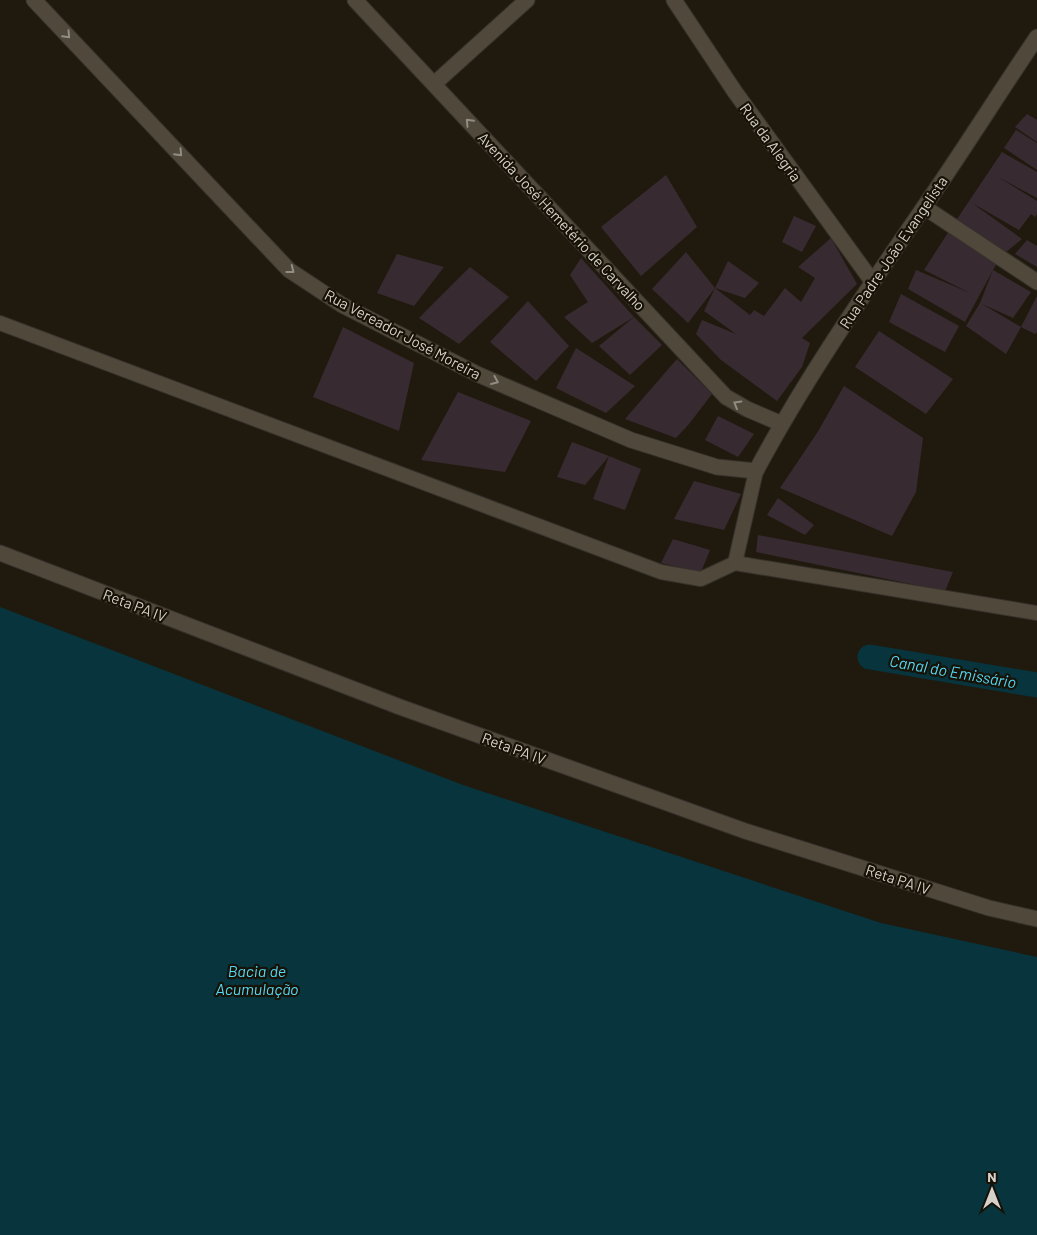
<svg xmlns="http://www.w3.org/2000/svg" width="1037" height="1235" font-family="Barlow,sans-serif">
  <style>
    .water { fill: #07343d }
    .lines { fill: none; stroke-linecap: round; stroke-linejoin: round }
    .canal { stroke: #07343d; stroke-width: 25 }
    .building { fill: #382a31 }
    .lane-casing { stroke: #36322c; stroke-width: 16 }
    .street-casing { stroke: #36322c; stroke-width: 17 }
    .secondary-casing { stroke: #36322c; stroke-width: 17 }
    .lane { stroke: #4f483b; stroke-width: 14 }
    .street { stroke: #4f483b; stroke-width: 15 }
    .secondary { stroke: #4f483b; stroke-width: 15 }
    .oneway { stroke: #928d82 }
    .labels { text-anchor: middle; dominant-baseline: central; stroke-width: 4.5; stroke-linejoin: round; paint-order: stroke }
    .street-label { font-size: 15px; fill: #d6d2ca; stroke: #171106 }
    .water-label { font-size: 16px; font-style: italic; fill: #52d8f5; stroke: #171106 }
  </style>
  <rect width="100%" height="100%" fill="#201a0e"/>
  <polygon class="water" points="0,607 463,785 881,923 1037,957 1037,1235 0,1235"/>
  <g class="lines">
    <polyline class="canal" points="870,657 1037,685"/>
  </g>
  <g class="building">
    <polygon points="1027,114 1037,120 1037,142 1015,127"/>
    <polygon points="1016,130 1037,143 1037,170 1004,148"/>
    <polygon points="1002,152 1037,172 1037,198 998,177 1037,201 1037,214 1035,217 1031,214 1019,230 972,203 1022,239 1005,253 955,222"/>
    <polygon points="666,175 697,227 641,276 601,227"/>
    <polygon points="794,216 816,226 802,252 782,242"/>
    <polygon points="949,231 997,263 993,270 1031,292 1013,318 982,304 1021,327 1006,354 966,326 980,303 993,270 965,322 908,289 916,270 970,293 924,270"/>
    <polygon points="831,238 857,284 802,338 810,343 802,367 777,401 721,360 696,334 702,320 736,334 704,311 715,288 688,323 652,289 686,252 715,288 750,315 754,310 764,316 785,288 801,302 815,278 798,267"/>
    <polygon points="1027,240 1037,246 1037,267 1015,254"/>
    <polygon points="397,254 444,267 414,306 377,293"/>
    <polygon points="581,258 634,317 592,343 564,317 588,302 570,275"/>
    <polygon points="728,261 759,283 745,298 715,288"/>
    <polygon points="470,267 509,297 459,344 419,318"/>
    <polygon points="901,294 959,326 945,352 889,322"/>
    <polygon points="1037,296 1037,332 1035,334 1021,327"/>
    <polygon points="528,301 569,346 536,381 490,342"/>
    <polygon points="634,317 662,345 630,375 599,346"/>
    <polygon points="343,327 414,363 399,431 313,397"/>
    <polygon points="879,331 953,379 926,414 855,367"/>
    <polygon points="576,348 635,386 606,413 556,388"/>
    <polygon points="677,359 712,394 689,424 676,438 625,419"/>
    <polygon points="844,386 923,438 916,492 892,536 780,488 817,433"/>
    <polygon points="458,392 531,421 505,472 421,460"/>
    <polygon points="718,416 754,434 738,457 705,440"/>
    <polygon points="572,442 609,456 585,485 557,477"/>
    <polygon points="609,456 641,469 625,510 593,499"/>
    <polygon points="694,481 741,494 724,530 674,519"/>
    <polygon points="778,498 814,525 805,535 767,515"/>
    <polygon points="758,535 953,572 945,591 756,552"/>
    <polygon points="673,539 710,550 701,572 661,563"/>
  </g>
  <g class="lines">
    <defs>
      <g id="lane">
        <polyline points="0,323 661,572 701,579 735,563 1037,613"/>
        <polyline points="735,563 756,471"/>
      </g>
      <g id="street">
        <polyline points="674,0 735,92 872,281"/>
        <polyline points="434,84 527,0"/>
        <polyline points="924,207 1037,282"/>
      </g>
      <g id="secondary">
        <path d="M 34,0 L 289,270 L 342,305 L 477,374 L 631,440 L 717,467 L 756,471 C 805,379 865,293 924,207 C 963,151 999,93 1037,37"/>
        <polyline points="355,0 726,397 747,409 782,424"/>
        <polyline points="0,553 400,707 745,831 989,908 1037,919"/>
      </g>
    </defs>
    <use href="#lane" class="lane-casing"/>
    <use href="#street" class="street-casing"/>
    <use href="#secondary" class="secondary-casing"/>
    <use href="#lane" class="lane"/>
    <use href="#street" class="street"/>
    <use href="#secondary" class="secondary"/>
  </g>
  <defs><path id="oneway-chevron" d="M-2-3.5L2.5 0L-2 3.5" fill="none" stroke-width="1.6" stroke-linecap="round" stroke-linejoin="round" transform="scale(1.25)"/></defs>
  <g class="oneway">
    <use href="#oneway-chevron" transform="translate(67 35) rotate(47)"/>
    <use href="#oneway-chevron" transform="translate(469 122) rotate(-133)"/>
    <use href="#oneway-chevron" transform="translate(179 153) rotate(47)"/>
    <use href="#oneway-chevron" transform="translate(291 270) rotate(38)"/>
    <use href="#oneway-chevron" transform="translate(495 381) rotate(23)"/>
    <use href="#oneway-chevron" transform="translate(737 404) rotate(-150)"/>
  </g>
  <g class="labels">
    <g class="street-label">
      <text transform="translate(771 142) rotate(54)">Rua da Alegria</text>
      <text transform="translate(562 221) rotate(47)">Avenida José Hemetério de Carvalho</text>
      <text transform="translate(893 252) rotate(-56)">Rua Padre João Evangelista</text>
      <text transform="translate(403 334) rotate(28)">Rua Vereador José Moreira</text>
      <text transform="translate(135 605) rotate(21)">Reta PA IV</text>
      <text transform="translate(514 748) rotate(20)">Reta PA IV</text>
      <text transform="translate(898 879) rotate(18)">Reta PA IV</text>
    </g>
    <g class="water-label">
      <text transform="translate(953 671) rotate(10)">Canal do Emissário</text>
      <text x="257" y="970">Bacia de<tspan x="257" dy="18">Acumulação</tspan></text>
    </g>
  </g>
  <g transform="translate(992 1190)" stroke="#171106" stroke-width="4" paint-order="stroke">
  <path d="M0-4L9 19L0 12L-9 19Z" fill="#d6d2ca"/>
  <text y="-8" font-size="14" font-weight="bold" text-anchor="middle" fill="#d6d2ca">N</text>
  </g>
</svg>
